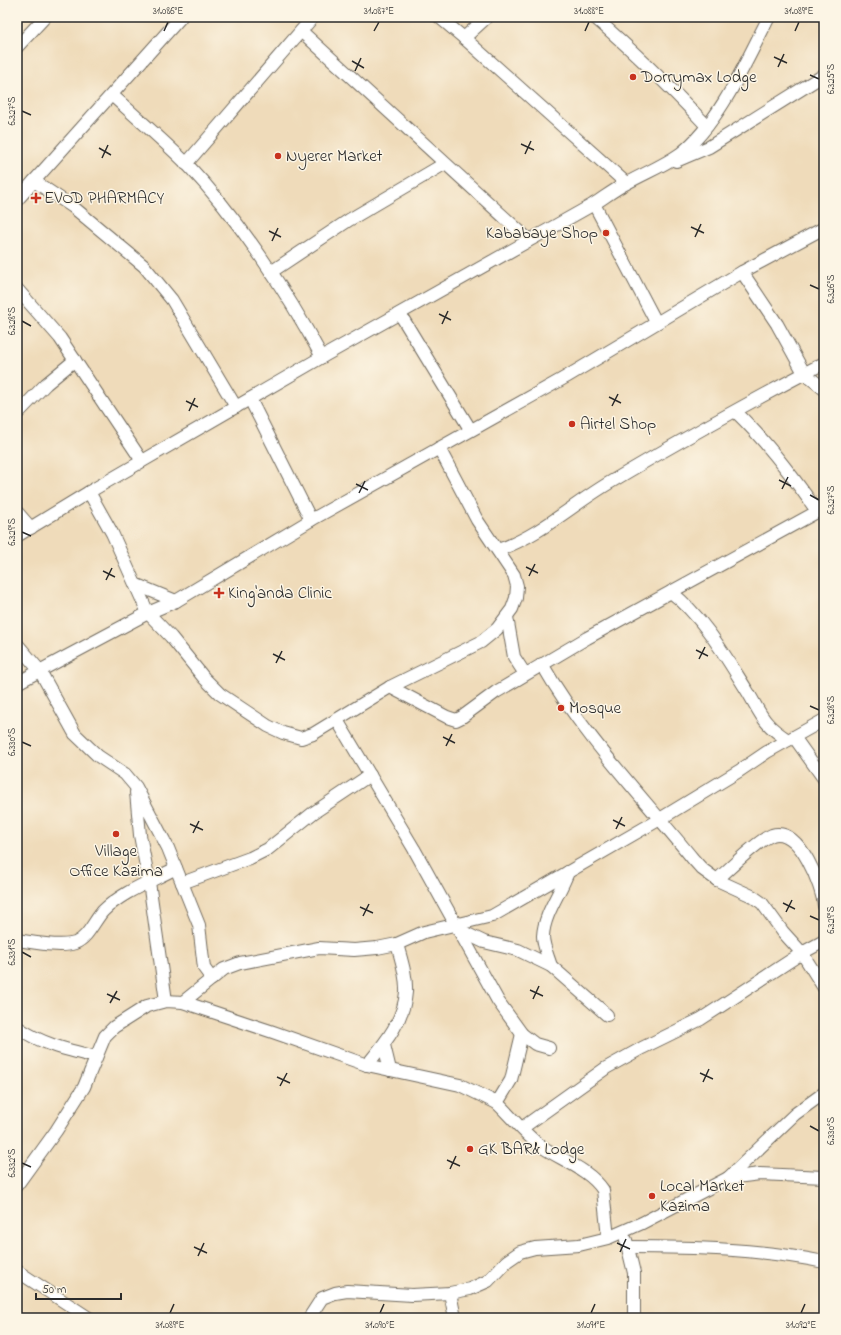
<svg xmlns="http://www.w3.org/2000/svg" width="841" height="1335" font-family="'Indie Flower',sans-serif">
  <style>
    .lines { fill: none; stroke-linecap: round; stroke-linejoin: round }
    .minor-casing { stroke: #70695d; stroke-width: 14 }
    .minor { stroke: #fff; stroke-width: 12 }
    .ticks { fill: none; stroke: #2b2b2b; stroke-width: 1.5 }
    .poi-dot { fill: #c8321e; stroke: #fcf5e5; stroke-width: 1.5 }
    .labels { text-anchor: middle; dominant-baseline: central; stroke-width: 3; stroke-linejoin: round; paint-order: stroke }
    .poi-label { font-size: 17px; fill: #2b2b2b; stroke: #fcf5e5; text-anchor: start }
    .neatline { fill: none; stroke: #2b2b2b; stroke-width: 1.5 }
    .ticks-label { font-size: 10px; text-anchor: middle; fill: #2b2b2b }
  </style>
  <rect width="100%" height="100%" fill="#fcf5e5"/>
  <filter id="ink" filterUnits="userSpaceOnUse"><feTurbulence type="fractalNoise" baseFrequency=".025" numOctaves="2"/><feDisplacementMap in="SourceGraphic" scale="8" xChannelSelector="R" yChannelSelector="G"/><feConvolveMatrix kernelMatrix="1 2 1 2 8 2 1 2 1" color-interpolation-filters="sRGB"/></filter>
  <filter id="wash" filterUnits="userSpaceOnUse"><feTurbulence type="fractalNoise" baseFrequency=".012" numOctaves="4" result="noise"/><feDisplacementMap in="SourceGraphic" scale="16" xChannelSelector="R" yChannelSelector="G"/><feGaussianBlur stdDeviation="0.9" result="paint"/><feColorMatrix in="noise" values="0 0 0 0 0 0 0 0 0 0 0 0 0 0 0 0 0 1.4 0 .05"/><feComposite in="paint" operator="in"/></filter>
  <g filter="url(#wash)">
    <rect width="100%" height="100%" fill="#efdbba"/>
  </g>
  <g filter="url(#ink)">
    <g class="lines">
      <defs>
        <g id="minor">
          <polyline points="439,17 464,38 626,183"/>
          <path d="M 594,17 C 634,51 671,88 707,126"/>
          <polyline points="301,31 529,240"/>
          <polyline points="464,38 487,17"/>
          <polyline points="17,47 45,17"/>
          <path d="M 112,95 C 137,118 162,139 186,163 C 238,218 286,290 322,357"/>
          <polyline points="676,161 709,147 824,75"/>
          <polyline points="186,164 313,17"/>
          <polyline points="34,181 73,207 144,266 172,300 236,407"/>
          <polyline points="17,200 181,17"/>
          <polyline points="594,204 656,322"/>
          <polyline points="271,272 349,220 444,164"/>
          <polyline points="742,272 777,324 804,373 824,389"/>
          <polyline points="17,289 60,338 142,461"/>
          <polyline points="400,314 470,429"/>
          <polyline points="250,399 311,520"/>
          <path d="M 736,412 C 767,442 792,475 817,511"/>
          <polyline points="17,414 46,384 75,360"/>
          <polyline points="89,492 112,533 148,613 171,637 204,678 220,694 268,726 283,733 301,738 313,734 390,687 481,642 497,629 512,609 516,598 517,586 514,575 477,520 439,448"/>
          <polyline points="17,512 31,528"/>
          <path d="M 17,536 L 89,492 L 322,357 L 594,204 C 605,197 615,189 627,183 C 645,173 663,166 680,154 C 720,123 746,61 769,17"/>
          <path d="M 498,550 C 539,536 572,505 609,483 C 679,441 752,401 824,363"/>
          <polyline points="137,585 176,601"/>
          <path d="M 671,592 C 703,617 724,654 746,689 C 761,713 761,723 788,740"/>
          <polyline points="507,617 514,657 525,674"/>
          <polyline points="17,644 40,671 75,734 98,756 125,774 136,787 168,848 199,925 204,968 212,979"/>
          <path d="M 542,664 C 583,736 642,796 693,859 L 702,869 L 717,880 L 752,896 L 762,903 L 783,932 L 802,953 L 824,988"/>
          <polyline points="17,683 148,613 176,601 311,520 566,377 742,272 824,228"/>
          <polyline points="390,687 447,717 456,720 462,717 496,692 587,638 824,508"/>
          <polyline points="337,720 414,849 498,1001 522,1034 535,1044 549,1048"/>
          <polyline points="794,737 824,779"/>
          <polyline points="136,792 140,835 149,882 166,1001"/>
          <path d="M 717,880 C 729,869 758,840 772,835 C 800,826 822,887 824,906"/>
          <polyline points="182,883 250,858 268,849 313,813 370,775"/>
          <polyline points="459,930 484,942 518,950 551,966 607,1015"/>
          <path d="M 17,940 C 32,942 61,948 75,943 C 88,938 94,921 103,911 C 122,892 152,881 176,868"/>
          <path d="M 551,966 C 548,956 543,946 543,936 C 544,914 561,892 568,872"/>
          <polyline points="183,1002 224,969 240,963 319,948 354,950 377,948 397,944 424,932 492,916 660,819 739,771 767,752 824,720"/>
          <path d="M 17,1027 C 41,1044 67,1050 96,1057"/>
          <polyline points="384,1045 390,1070"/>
          <path d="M 367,1065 C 384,1044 404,1021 406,992 C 407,976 401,959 397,944"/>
          <polyline points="497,1103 511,1080 522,1034"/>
          <polyline points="522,1128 606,1068 642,1048 701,1019 802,953 824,941"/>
          <polyline points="728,1178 795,1114 824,1093"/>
          <path d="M 17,1185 L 56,1131 L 84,1087 L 105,1036 L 114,1027 L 147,1006 L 166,1001 L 183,1002 L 273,1032 L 367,1065 L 460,1085 L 497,1103 C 511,1116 525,1135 541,1146 C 561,1160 589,1169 603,1190 L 608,1238"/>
          <polyline points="626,1240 634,1273 634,1318"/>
          <path d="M 629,1247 C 693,1247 761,1249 824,1262"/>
          <polyline points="17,1271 89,1318"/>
          <polyline points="450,1293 455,1318"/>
          <polyline points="309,1318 322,1298 335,1293 347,1291 412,1295 450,1293 470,1289 488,1281 507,1261 520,1252 535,1248 579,1245 608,1238 642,1223 728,1178 760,1174 824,1177"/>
        </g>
      </defs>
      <use href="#minor" class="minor-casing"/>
      <use href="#minor" class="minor"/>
    </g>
  </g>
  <path class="ticks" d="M 164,31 L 168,22M 374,31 L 379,22M 585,31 L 589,22M 795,31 L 799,22M 774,57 L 787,63M 352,61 L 364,68M 778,67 L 784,54M 355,71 L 361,58M 810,75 L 819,79M 22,111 L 31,115M 521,144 L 534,150M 99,148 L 111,155M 525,154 L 531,141M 102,158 L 108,145M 691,227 L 704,233M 269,231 L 281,237M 695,237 L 701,224M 272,241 L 278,228M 810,285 L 819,289M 439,314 L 451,320M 22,321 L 31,326M 442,324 L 448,311M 609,397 L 621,403M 186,401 L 198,407M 612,406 L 618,394M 189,411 L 195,398M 779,480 L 791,486M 356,484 L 368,490M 782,489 L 788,477M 359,493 L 365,481M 810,495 L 819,500M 22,532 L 31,536M 526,567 L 538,573M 103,571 L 115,577M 529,576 L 535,564M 106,580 L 112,568M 696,650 L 708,656M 273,654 L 285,660M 699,659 L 705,647M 276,663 L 282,651M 810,706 L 819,710M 443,737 L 455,743M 22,742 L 31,746M 446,746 L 452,734M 613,820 L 625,826M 190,824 L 203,830M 616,829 L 622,817M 193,833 L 199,821M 783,903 L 795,909M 360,907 L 373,913M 786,912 L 792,900M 363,916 L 369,904M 810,916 L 819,920M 22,952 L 31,957M 530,990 L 543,996M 107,994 L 120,1000M 533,999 L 539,986M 110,1003 L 117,991M 700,1073 L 713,1079M 277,1077 L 290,1083M 703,1082 L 709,1069M 280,1086 L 287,1073M 810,1126 L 819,1131M 447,1160 L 460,1166M 22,1163 L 31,1167M 450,1169 L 456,1156M 617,1243 L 630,1249M 194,1247 L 207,1253M 620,1252 L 626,1239M 198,1256 L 204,1243M 170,1313 L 174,1304M 380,1313 L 384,1304M 591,1313 L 595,1304M 801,1313 L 805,1304"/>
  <g class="poi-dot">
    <circle cx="633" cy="77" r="4"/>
    <circle cx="278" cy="156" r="4"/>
    <path d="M34 192h4v4h4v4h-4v4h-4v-4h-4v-4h4z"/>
    <circle cx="606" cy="233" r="4"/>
    <circle cx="572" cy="424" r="4"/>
    <path d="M217 587h4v4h4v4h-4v4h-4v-4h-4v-4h4z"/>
    <circle cx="561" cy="708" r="4"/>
    <circle cx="116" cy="834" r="4"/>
    <circle cx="470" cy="1149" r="4"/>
    <circle cx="652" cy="1196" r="4"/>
  </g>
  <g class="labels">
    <g class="poi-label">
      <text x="641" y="77">Dorrymax Lodge</text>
      <text x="286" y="156">Nyerer Market</text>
      <text x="44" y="198">EVOD PHARMACY</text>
      <text x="598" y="233" text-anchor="end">Kababaye Shop</text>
      <text x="580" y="424">Airtel Shop</text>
      <text x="228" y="593">King'anda Clinic</text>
      <text x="569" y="708">Mosque</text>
      <text x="116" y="851" text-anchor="middle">Village<tspan x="116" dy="20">Office Kazima</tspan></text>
      <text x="478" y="1149">GK BAR&amp; Lodge</text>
      <text x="660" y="1186">Local Market<tspan x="660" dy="20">Kazima</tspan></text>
    </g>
  </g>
  <rect width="841" height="1335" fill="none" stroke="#fcf5e5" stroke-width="44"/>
  <path d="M36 1293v6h85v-6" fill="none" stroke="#2b2b2b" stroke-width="2"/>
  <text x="42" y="1293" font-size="12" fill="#2b2b2b" stroke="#fcf5e5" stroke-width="3" paint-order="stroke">50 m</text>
  <rect x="22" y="22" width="797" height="1291" class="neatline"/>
  <g class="ticks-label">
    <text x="168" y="14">31.086°E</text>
    <text x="379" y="14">31.087°E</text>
    <text x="589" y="14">31.088°E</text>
    <text x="799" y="14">31.089°E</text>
    <text transform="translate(830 79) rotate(-90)" y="4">6.325°S</text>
    <text transform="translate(11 111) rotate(-90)" y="4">6.327°S</text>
    <text transform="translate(830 289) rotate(-90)" y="4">6.326°S</text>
    <text transform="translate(11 321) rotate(-90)" y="4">6.328°S</text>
    <text transform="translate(830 500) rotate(-90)" y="4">6.327°S</text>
    <text transform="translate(11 532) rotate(-90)" y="4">6.329°S</text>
    <text transform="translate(830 710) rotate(-90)" y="4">6.328°S</text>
    <text transform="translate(11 742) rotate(-90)" y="4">6.330°S</text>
    <text transform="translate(830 920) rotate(-90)" y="4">6.329°S</text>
    <text transform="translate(11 952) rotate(-90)" y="4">6.331°S</text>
    <text transform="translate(830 1131) rotate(-90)" y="4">6.330°S</text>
    <text transform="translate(11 1163) rotate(-90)" y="4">6.332°S</text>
    <text x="170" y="1328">31.089°E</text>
    <text x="380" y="1328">31.090°E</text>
    <text x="591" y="1328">31.091°E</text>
    <text x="801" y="1328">31.092°E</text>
  </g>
</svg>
